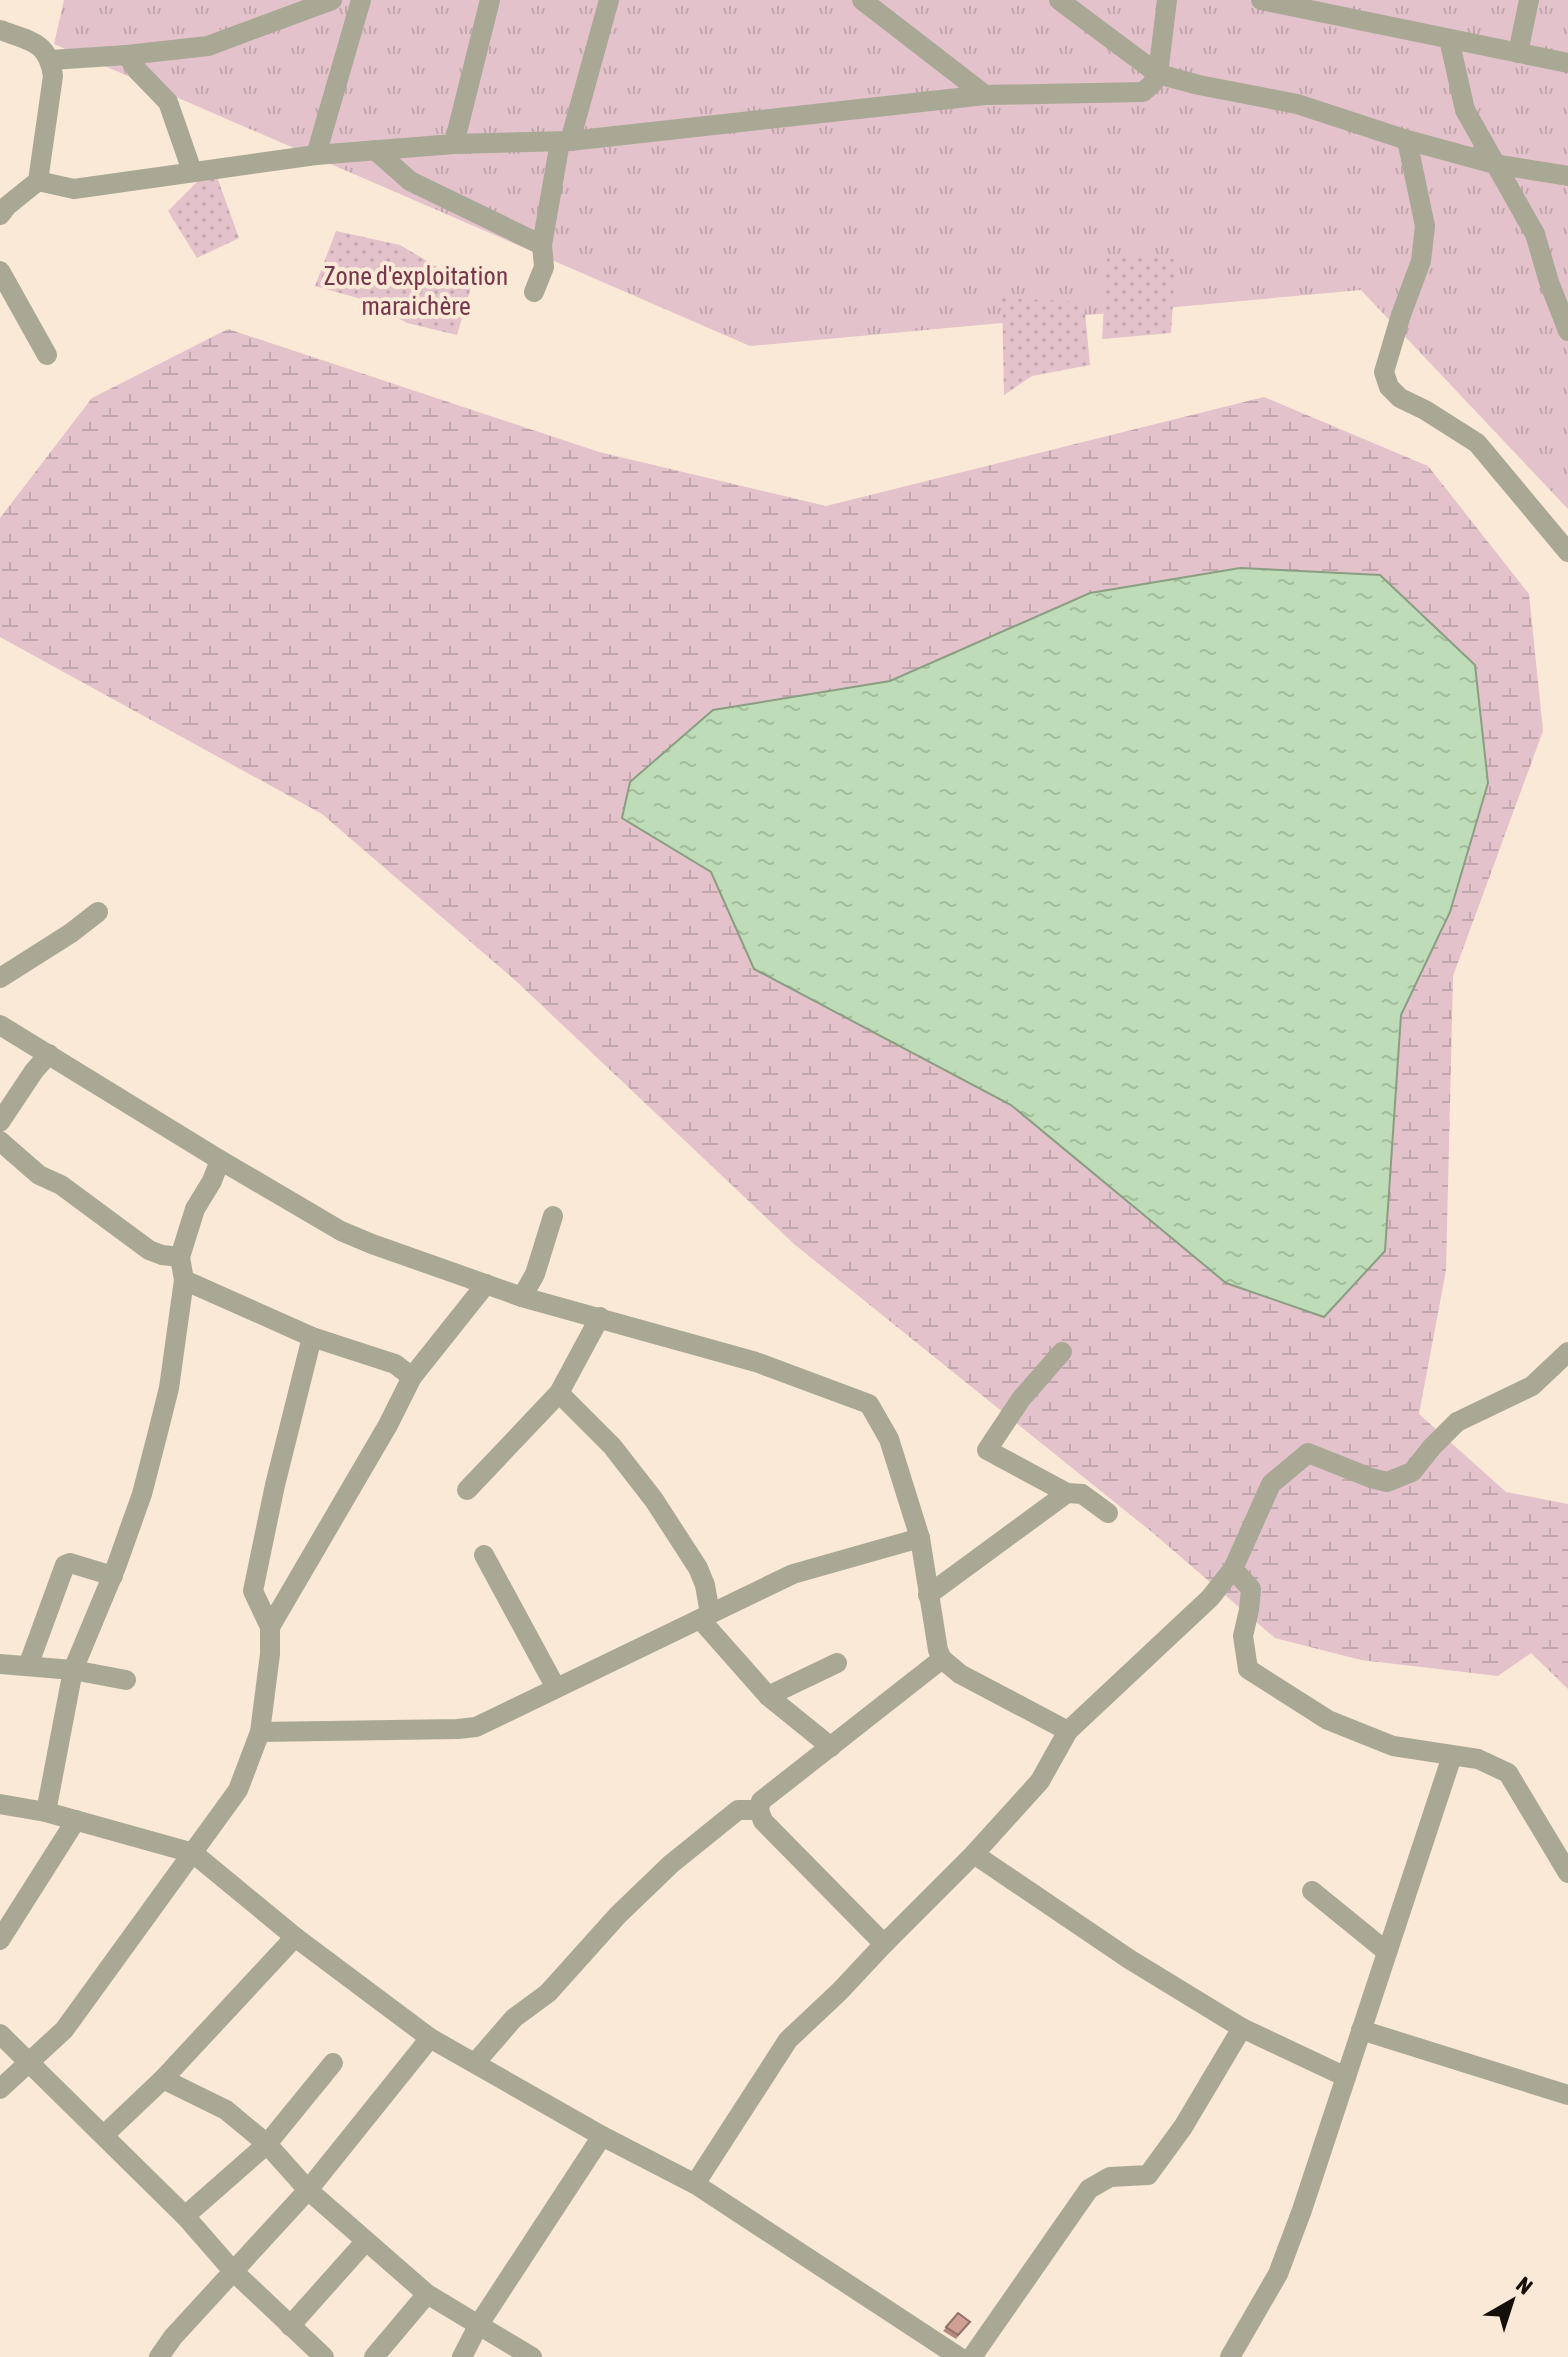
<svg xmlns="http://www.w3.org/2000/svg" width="1568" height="2357" font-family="'Asap Condensed',sans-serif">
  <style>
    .grass { fill: url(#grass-tufts) }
    .wetland { fill: url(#wetland-marsh) }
    .garden { fill: url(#garden-dots) }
    .water { fill: url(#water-ripples); stroke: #8a9e82; stroke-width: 2 }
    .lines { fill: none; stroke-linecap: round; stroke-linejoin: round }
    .minor { stroke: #a9a895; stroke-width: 20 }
    .wall { fill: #b38a7e }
    .building { fill: #d0a093; stroke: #927067; stroke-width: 2 }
    .labels { text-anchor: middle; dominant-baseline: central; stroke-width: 8; stroke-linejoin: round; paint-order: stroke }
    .park-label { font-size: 26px; fill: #77384d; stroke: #fae9d6 }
  </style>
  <defs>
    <pattern id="grass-tufts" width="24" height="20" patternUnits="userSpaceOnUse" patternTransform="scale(2)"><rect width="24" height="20" fill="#e3c2cb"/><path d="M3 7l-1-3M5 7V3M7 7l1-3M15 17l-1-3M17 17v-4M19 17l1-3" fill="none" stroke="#c2a6ad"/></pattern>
    <pattern id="wetland-marsh" width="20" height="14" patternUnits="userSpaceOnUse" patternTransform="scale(2)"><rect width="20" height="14" fill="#e3c2cb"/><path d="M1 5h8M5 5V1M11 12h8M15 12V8" fill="none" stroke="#c2a6ad"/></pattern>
    <pattern id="garden-dots" width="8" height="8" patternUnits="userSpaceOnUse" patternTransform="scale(2)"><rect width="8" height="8" fill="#e3c2cb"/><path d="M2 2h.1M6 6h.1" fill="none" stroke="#c2a6ad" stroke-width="1.8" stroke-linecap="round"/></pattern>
    <pattern id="water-ripples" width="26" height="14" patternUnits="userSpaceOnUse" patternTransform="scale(2)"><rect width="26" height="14" fill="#bddcb7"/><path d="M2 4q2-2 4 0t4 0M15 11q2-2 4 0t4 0" fill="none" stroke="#a2bc9c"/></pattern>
  </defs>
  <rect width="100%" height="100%" fill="#fae9d6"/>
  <polygon class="grass" points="64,0 1568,0 1568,509 1361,290 750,346 54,44"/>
  <polygon class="wetland" points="228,329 599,452 826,506 1264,397 1428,466 1529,594 1543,731 1453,976 1446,1270 1419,1414 1506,1492 1568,1504 1568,1689 1531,1653 1498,1676 1361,1660 1275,1638 1153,1533 794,1244 516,981 322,814 0,637 0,518 92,398"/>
  <g class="garden">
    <polygon points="213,166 239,238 197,258 168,211"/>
    <polygon points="336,231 400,245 471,287 457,335 407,323 372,302 315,286"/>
    <polygon points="1107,254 1176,259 1171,333 1102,339"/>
    <polygon points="1002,298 1084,302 1090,365 1032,376 1004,395"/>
  </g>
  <polygon class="water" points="1240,568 1380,575 1475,665 1488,783 1450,912 1401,1015 1385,1251 1324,1317 1226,1283 1011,1105 754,969 711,872 622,818 630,782 713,710 890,681 1090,593"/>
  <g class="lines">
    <g class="minor">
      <polyline points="862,0 985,95"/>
      <polyline points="1059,0 1158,74 1199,85 1297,104 1407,140 1425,226 1421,261 1401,315 1384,372 1389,387 1400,398 1425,410 1477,443 1568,552"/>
      <polyline points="1261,0 1568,63"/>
      <path d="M 0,30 C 30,41 48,41 53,76 L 38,181 L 7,206 L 0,215"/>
      <polyline points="1449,39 1465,110 1535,234 1549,282 1568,331"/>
      <polyline points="1518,53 1529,0"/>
      <polyline points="127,55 208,46 332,0"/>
      <polyline points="51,60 127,55 138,71 168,102 192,171"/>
      <polyline points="1407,140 1495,164 1568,176"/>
      <polyline points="570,141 609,0"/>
      <polyline points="454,144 490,0"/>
      <polyline points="375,150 410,181 542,245"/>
      <polyline points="316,155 361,0"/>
      <polyline points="38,181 74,189 316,155 454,144 570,141 985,95 1143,92 1152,84 1158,74 1167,0"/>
      <polyline points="0,271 47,355"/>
      <polyline points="534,292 544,267 542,245 560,142"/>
      <polyline points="0,978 71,933 98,912"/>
      <polyline points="0,1025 220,1160 341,1231 372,1244 522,1297 756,1362 869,1404 889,1439 920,1538 938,1650 942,1659 960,1674 1068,1731"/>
      <polyline points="0,1122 34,1071 49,1054"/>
      <polyline points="0,1141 39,1175 61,1185 149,1250 162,1255 180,1257"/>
      <polyline points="184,1280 312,1337 395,1364 412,1377 388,1425 270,1627"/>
      <polyline points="522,1297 535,1274 553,1216"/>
      <polyline points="1062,1352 1021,1399 987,1450 1067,1493 1082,1494 1108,1513"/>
      <polyline points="412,1377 486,1284"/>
      <polyline points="559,1393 612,1446 654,1500 698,1568 705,1585 710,1614"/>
      <polyline points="467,1490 559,1393 600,1317"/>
      <polyline points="484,1555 556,1688"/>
      <polyline points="1233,1569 1251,1589 1249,1610 1243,1636 1248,1669 1328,1720 1393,1746 1478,1759 1508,1773 1568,1873"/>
      <polyline points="928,1595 1067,1493"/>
      <polyline points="700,1619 768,1696 831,1747"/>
      <polyline points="0,1664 73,1670 126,1680"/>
      <polyline points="28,1666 65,1565 70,1563 113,1576"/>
      <polyline points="768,1696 837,1663"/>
      <polyline points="260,1732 458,1729 476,1727 793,1574 920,1538"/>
      <polyline points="0,1804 46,1812 193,1853 295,1937 430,2038 602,2136 695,2184 959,2357"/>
      <polyline points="46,1812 73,1670 116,1567 142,1494 157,1436 169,1388 184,1280 180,1257 195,1209 212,1181 220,1160"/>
      <polyline points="974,1854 1129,1959 1242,2028 1346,2077"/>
      <polyline points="1312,1891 1387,1952"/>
      <polyline points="0,1940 76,1820"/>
      <polyline points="884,1944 763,1821 759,1810 761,1801 942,1659"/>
      <polyline points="1361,2030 1568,2095"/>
      <polyline points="0,2034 185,2216 233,2271 324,2357"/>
      <polyline points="475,2063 514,2018 548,1993 618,1915 671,1864 738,1810 759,1810"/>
      <polyline points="163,2079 226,2110 267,2144 308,2190 427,2294 532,2357"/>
      <polyline points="0,2089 64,2030 238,1790 260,1732 270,1654 270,1627 253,1591 275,1485 312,1337"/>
      <polyline points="104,2135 163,2079 295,1937"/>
      <polyline points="695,2184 788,2040 840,1991 884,1944 974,1854 1040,1781 1068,1731 1210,1598 1233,1569 1271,1484 1308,1453 1371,1478 1387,1482 1412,1472 1432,1447 1457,1422 1532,1386 1568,1352"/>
      <polyline points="185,2216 267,2144 333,2063"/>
      <polyline points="290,2326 365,2242"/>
      <polyline points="159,2357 173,2337 308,2190 430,2038"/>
      <polyline points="374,2357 427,2294"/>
      <polyline points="462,2357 479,2324 602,2136"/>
      <polyline points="972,2357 1089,2189 1110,2177 1148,2175 1183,2127 1242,2028"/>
      <polyline points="1230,2357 1278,2274 1302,2210 1452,1756"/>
    </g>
  </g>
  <polygon class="wall" points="958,2313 970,2322 956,2339 943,2331"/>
  <polygon class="building" points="958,2313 970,2322 958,2335 946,2327"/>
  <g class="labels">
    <g class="park-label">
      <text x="416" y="276">Zone d'exploitation<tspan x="416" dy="30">maraichère</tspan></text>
    </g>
  </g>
  <g transform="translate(1512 2301) rotate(39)" stroke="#fae9d6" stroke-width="6" paint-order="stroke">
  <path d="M0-6L14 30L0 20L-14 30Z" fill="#140f08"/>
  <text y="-12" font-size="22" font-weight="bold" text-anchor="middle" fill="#140f08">N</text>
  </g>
</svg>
